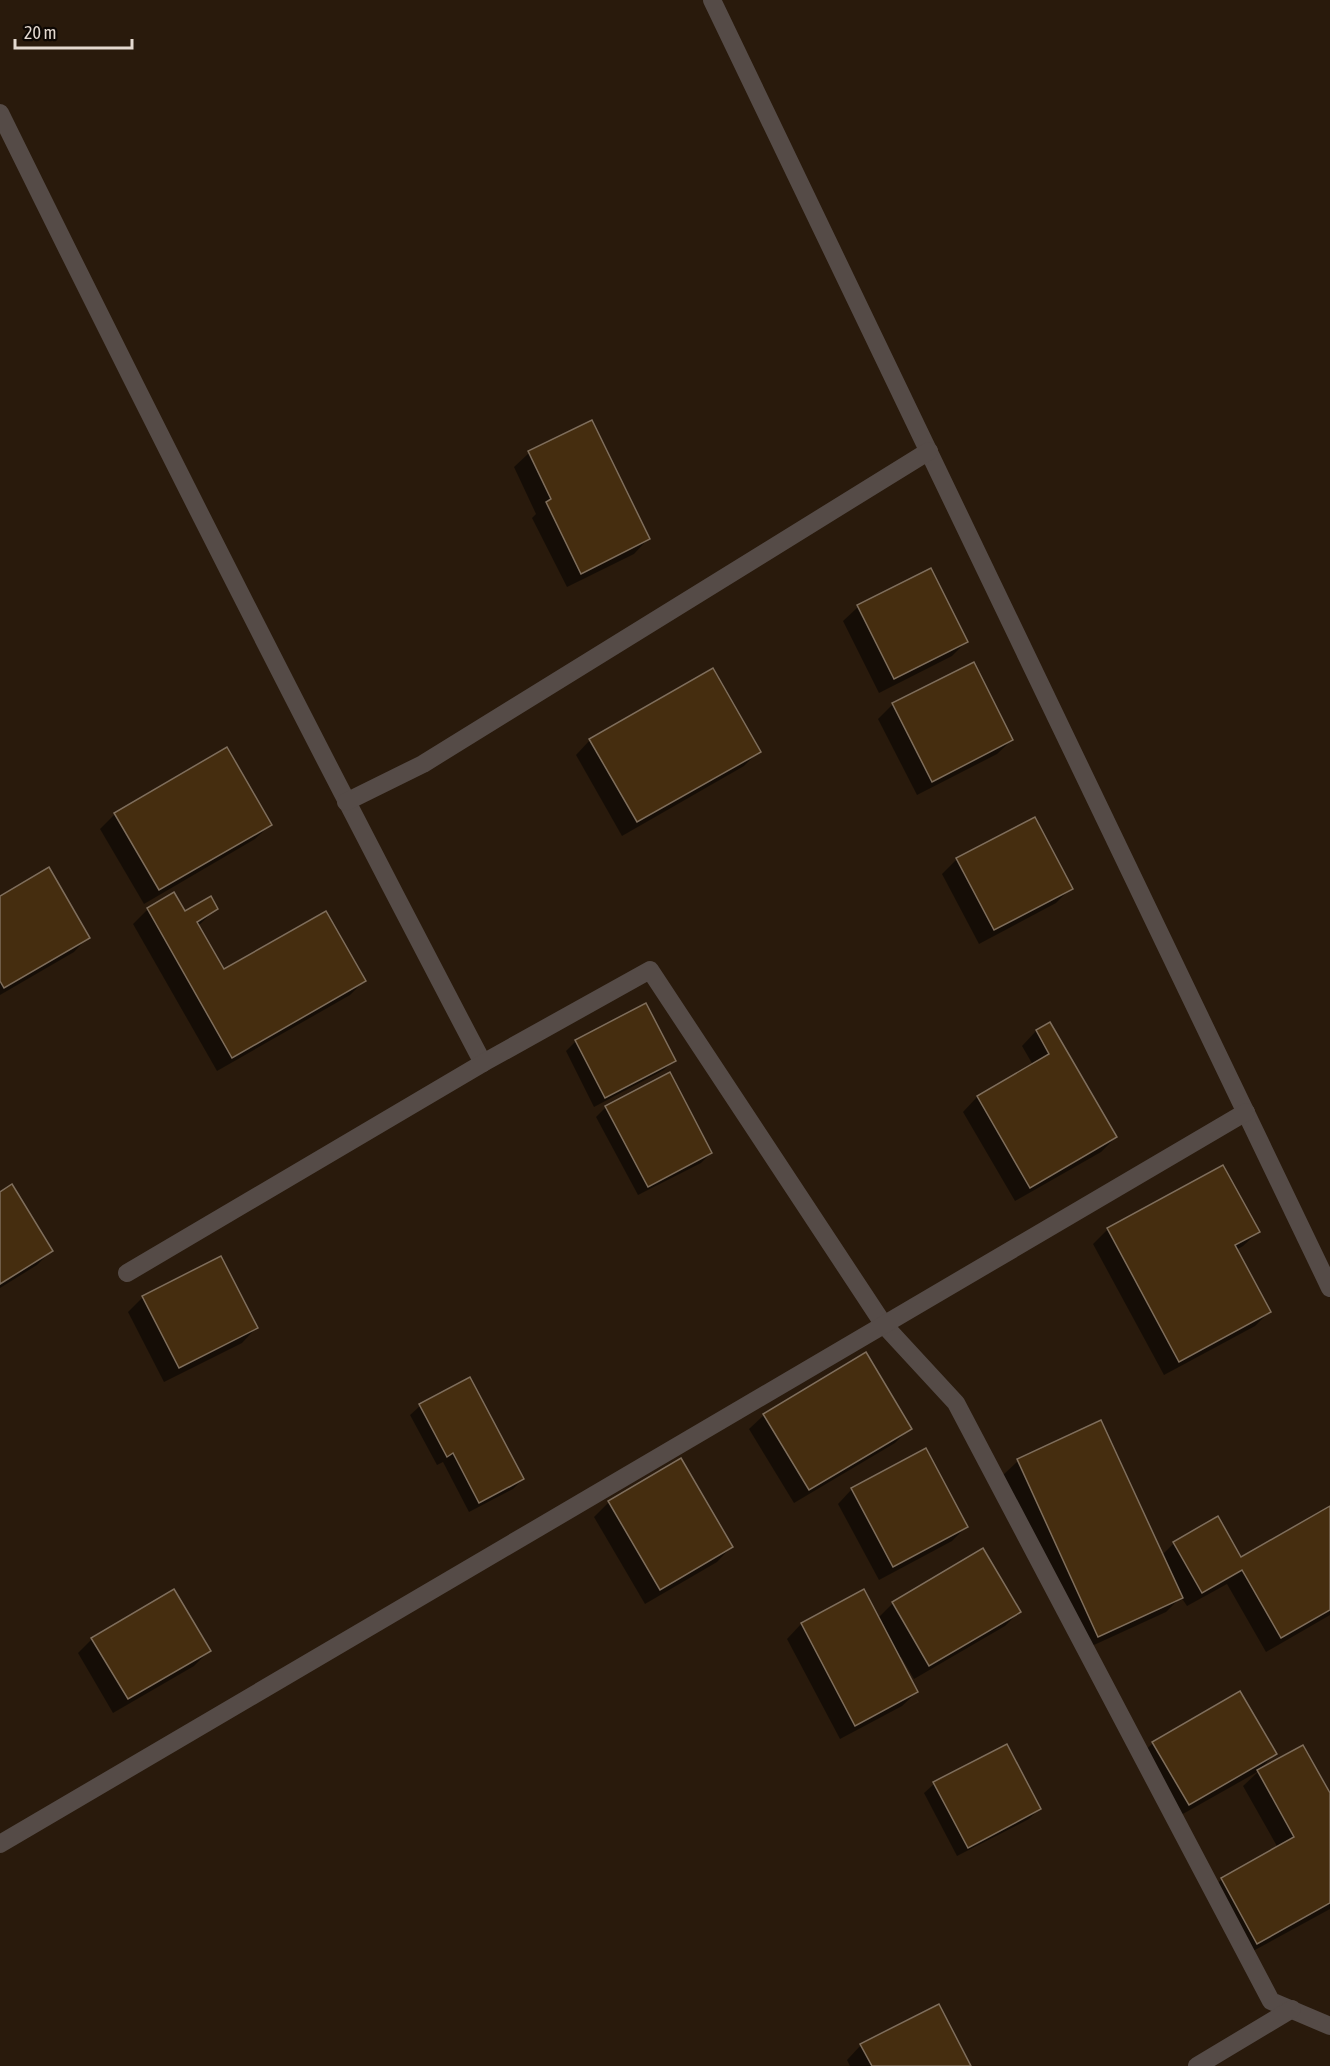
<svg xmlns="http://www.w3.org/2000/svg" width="1330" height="2066" font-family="'Asap Condensed',sans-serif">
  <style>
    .shadow { fill: #0007 }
    .building { fill: #452d0f; stroke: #7f6e5c; stroke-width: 1.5 }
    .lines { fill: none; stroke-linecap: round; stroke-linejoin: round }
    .minor { stroke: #554b47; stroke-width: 18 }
  </style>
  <rect width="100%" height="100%" fill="#291a0c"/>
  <g class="shadow">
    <polygon points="591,422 648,539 634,554 567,587 532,518 536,514 514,467 529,453"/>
    <polygon points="930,570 967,641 952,656 879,693 843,621 858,607"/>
    <polygon points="893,704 1012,740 997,754 917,795 878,719"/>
    <polygon points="590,740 759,751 744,766 622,836 576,755"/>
    <polygon points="226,750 270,825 255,839 144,904 100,829 115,814"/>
    <polygon points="957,859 1071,888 1056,903 979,944 942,874"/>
    <polygon points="174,894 185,913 216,909 198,926 223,972 364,981 350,995 217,1071 133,924 147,910"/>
    <polygon points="0,898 88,937 74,952 0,995"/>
    <polygon points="1050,1024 1116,1137 1101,1152 1015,1201 963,1112 977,1097 1033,1065 1022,1046 1036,1031"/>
    <polygon points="576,1041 674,1060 664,1070 594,1107 566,1051"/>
    <polygon points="606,1107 711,1153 701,1163 638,1195 596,1117"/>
    <polygon points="1222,1167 1258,1232 1243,1246 1236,1250 1270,1311 1255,1326 1164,1375 1093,1244 1107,1230"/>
    <polygon points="0,1194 51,1251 37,1265 0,1288"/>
    <polygon points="143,1297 256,1328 242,1343 164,1382 128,1312"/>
    <polygon points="420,1406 523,1479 513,1489 469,1512 443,1462 437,1465 410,1415"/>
    <polygon points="764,1415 910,1428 895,1443 794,1503 749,1429"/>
    <polygon points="1100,1422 1162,1555 1174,1543 1241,1559 1330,1508 1330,1615 1266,1652 1227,1584 1187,1606 1181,1597 1166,1612 1083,1650 1003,1475 1018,1461"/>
    <polygon points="852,1489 966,1527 952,1541 879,1580 838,1504"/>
    <polygon points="609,1502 731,1547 717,1562 645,1604 594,1517"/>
    <polygon points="982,1550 1019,1612 1005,1626 914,1679 901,1657 899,1659 917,1692 902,1706 840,1739 787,1639 801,1624 863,1591 878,1618 893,1603"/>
    <polygon points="92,1639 209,1651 194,1666 113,1713 78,1653"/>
    <polygon points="1153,1743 1275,1754 1259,1770 1330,1796 1330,1909 1242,1957 1207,1893 1222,1879 1278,1848 1243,1786 1259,1771 1174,1819 1138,1757"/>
    <polygon points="934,1784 1039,1809 1029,1819 957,1856 924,1793"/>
    <polygon points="861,2045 969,2066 850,2066 847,2060"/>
  </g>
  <g class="building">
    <polygon points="592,420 650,539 581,574 546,502 551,499 528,451"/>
    <polygon points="931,568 968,642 894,679 857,605"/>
    <polygon points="974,662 1013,740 932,782 892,703"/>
    <polygon points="713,668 761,752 637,822 589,739"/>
    <polygon points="227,747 272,825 159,890 114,813"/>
    <polygon points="1035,817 1073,889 994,930 956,858"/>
    <polygon points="49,867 90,938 4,988 0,981 0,896"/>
    <polygon points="174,892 185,911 211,896 218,909 197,922 224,969 326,911 366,981 232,1058 147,908"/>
    <polygon points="646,1003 676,1061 605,1098 575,1040"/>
    <polygon points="1050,1022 1117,1137 1030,1188 977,1096 1049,1054 1036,1030"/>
    <polygon points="670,1072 712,1153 648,1187 605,1106"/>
    <polygon points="1223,1165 1260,1232 1235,1245 1271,1312 1179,1362 1107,1228"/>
    <polygon points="12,1184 53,1251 0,1284 0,1192"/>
    <polygon points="221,1256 258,1328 179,1368 142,1296"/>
    <polygon points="866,1352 912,1429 809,1490 763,1414"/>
    <polygon points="470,1377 524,1479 479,1503 453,1453 447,1457 419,1404"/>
    <polygon points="1101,1420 1183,1598 1098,1637 1017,1459"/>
    <polygon points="926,1448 968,1527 893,1567 851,1488"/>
    <polygon points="681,1458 733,1547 660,1590 608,1501"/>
    <polygon points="1330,1506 1330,1610 1281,1638 1242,1570 1202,1593 1173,1542 1218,1516 1241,1557"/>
    <polygon points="983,1548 1021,1612 929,1666 892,1602"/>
    <polygon points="174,1589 211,1651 128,1699 91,1638"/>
    <polygon points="864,1589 918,1692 855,1726 801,1623"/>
    <polygon points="1240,1691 1277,1754 1189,1805 1152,1742"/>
    <polygon points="1007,1744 1041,1809 968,1848 933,1782"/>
    <polygon points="1303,1745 1330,1793 1330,1903 1257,1944 1221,1878 1294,1837 1257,1770"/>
    <polygon points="939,2004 971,2066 872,2066 860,2044"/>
  </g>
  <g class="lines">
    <g class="minor">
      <polyline points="712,0 1330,1288"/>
      <path d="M 0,113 C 157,432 318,749 483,1063"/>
      <polyline points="346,802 423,764 929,451"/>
      <polyline points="127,1273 483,1063 650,970 884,1325 956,1403 1271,2001 1330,2026"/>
      <polyline points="0,1844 1246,1112"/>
      <polyline points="1197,2066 1292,2009"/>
    </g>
  </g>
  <path d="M15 39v9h117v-9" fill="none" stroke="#e4d9d0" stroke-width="3"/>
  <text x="24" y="39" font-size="18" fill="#e4d9d0" stroke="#0d0703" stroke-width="4.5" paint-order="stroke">20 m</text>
</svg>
